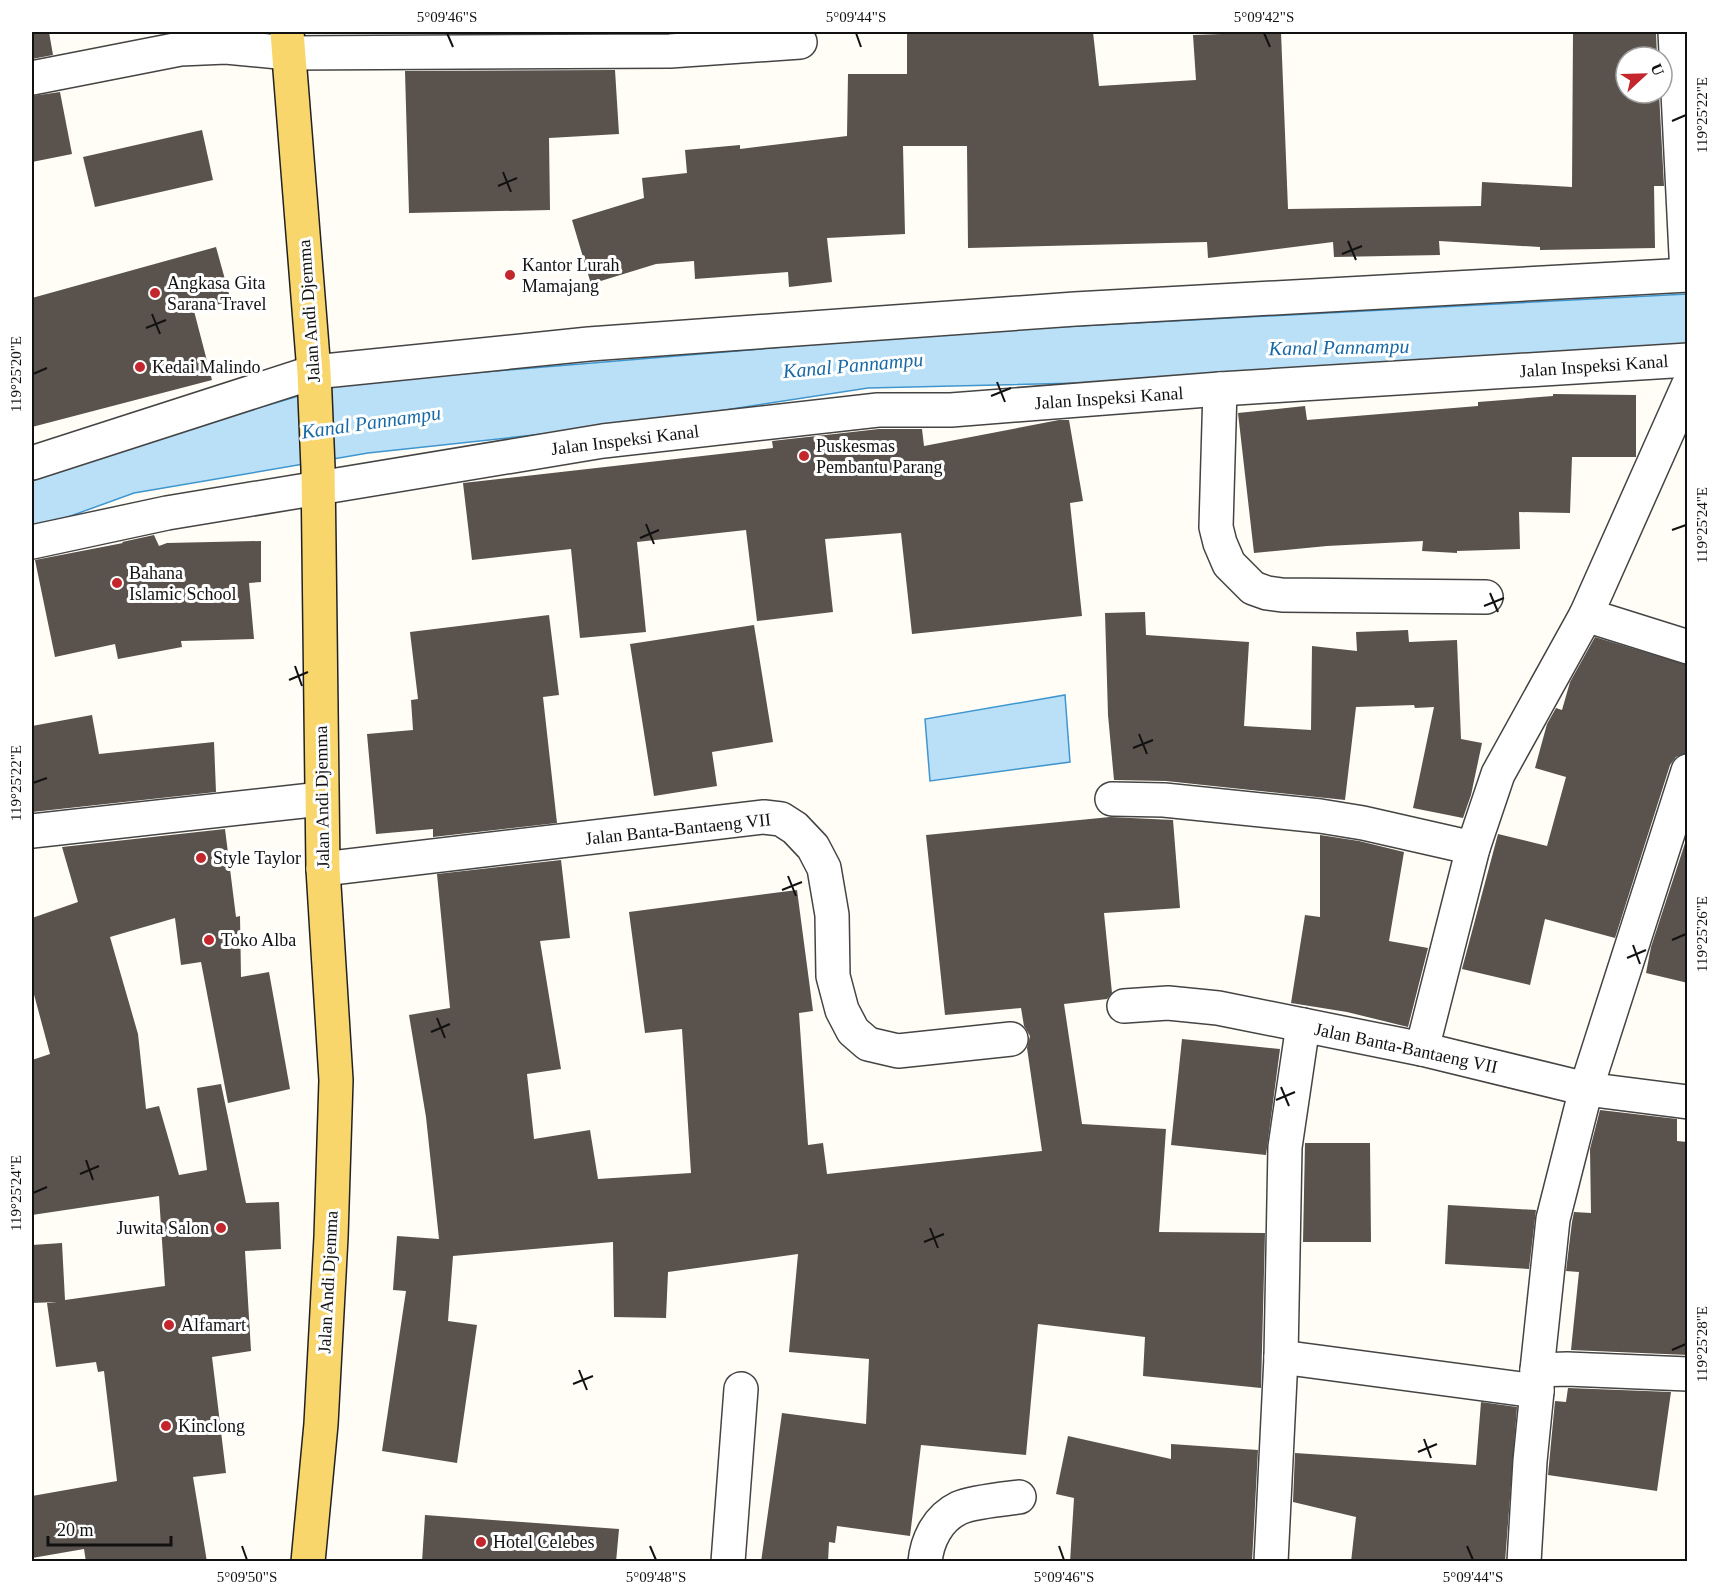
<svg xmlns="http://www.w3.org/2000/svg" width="1719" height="1593" font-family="'Times New Roman',serif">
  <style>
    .water { fill: #b9e0f7; stroke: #3f96cf; stroke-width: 1.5 }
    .building { fill: #5a524d }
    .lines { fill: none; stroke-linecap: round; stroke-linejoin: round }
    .minor-casing { stroke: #444; stroke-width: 36 }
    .major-casing { stroke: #222; stroke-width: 36 }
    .minor { stroke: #fff; stroke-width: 33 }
    .major { stroke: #f9d66b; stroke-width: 33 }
    .ticks { fill: none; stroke: #111; stroke-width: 2 }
    .poi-dot { fill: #c4262e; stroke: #fff; stroke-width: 2 }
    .labels { text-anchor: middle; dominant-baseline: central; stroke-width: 6; stroke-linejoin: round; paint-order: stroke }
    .poi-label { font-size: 18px; fill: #111; stroke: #fff; text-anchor: start }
    .street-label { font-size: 18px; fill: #111; stroke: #fff }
    .water-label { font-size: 20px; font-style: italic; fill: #1768a6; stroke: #fff }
    .neatline { fill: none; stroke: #111; stroke-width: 2 }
    .ticks-label { font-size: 15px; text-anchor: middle; fill: #111 }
  </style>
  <rect width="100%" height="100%" fill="#fffdf5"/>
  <g class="water">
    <polygon points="1687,294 1687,352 1211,380 868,388 627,425 368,453 134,493 32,530 32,475 339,384 965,332"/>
    <polygon points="1065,695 1070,762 930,781 925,719"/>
  </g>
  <g class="building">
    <polygon points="32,32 49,32 53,55 32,59"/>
    <polygon points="404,32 612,32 612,33 404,34"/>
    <polygon points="907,32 1093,32 1099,86 1196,80 1193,35 1281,32 1288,209 1481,206 1482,182 1572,187 1573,32 1656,32 1657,57 1626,57 1626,93 1659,93 1664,186 1654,186 1655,248 1540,250 1540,247 1439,241 1440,255 1334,257 1333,242 1208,258 1207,242 968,248 967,146 903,146 905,234 827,238 832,282 789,287 788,272 695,279 694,261 656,264 591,284 572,220 644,198 642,178 687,173 685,150 740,145 740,149 847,136 848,74 907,74"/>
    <polygon points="615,70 619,134 549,138 550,210 409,213 405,71"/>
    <polygon points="60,92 72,154 32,162 32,96"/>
    <polygon points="202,130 213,180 95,207 83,157"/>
    <polygon points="216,247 231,301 194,311 212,380 32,427 32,298"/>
    <polygon points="1553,394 1636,395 1636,457 1572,457 1570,513 1519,512 1520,549 1457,551 1457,553 1422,551 1423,541 1327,546 1254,553 1238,413 1305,406 1307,420 1478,406 1478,402 1553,396"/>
    <polygon points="1059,420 1069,420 1083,501 1070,503 1082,616 912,634 901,533 825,539 833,612 757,621 746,530 637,542 646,632 580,638 571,549 472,560 463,483 773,448 772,441 879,429 922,429 924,446"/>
    <polygon points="154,535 159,546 167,543 261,541 261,582 249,583 254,639 181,641 182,647 118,659 115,644 55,657 35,560 123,543 122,542"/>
    <polygon points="1145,612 1146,635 1249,642 1244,726 1311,730 1312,646 1357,651 1356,632 1408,630 1409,642 1457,640 1461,739 1482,743 1471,795 1463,818 1413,808 1434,707 1415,708 1414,705 1356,707 1345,800 1166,781 1114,780 1108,715 1105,613"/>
    <polygon points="549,615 559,695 543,697 557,823 433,837 433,829 376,834 367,734 413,730 411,700 418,699 410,632"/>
    <polygon points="754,625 773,742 712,752 717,786 654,796 630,644"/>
    <polygon points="1595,637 1688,665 1688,753 1676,757 1670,765 1615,938 1545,919 1530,985 1462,969 1498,834 1547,846 1566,777 1535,768 1547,724 1556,708 1562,710 1570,682"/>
    <polygon points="92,715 99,754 214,742 216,792 32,812 32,726"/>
    <polygon points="1110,817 1173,820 1180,908 1104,913 1112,993 1107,999 1064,1004 1082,1124 1166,1129 1159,1232 1265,1233 1261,1388 1143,1376 1145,1337 1038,1324 1026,1455 921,1445 910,1536 837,1526 835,1543 829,1542 828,1562 761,1562 782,1413 866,1424 869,1359 789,1352 798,1254 668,1272 666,1318 614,1317 613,1242 453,1256 448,1321 477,1325 457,1463 382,1451 406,1291 393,1290 397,1236 439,1239 426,1117 409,1015 450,1008 437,874 561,860 570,938 540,941 561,1069 527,1074 534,1139 590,1130 598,1179 691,1173 682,1029 645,1033 629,912 797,890 813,1011 799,1013 808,1145 823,1143 827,1174 1042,1151 1027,1048 1030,1036 1024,1026 1021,1008 945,1015 926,835"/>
    <polygon points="225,829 236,917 240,916 241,977 269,972 290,1089 228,1103 201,962 181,965 175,918 110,937 138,1034 146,1109 159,1106 179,1175 207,1170 197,1088 221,1084 246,1203 279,1202 281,1249 245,1251 251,1351 212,1357 226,1473 193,1477 207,1562 86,1562 84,1549 32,1558 32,1496 117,1481 104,1371 98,1372 96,1362 56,1367 47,1303 57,1302 32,1303 32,1245 62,1243 65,1300 165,1286 159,1196 32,1215 32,1060 50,1054 32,987 32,918 78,902 62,847"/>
    <polygon points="1688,834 1688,983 1646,973 1651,947"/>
    <polygon points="1320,835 1359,841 1404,852 1389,941 1428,948 1408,1027 1347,1012 1291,1003 1305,915 1320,917"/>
    <polygon points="1182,1039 1280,1049 1266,1155 1171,1145"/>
    <polygon points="1600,1110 1677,1119 1677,1141 1688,1142 1688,1355 1571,1350 1579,1272 1566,1271 1572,1222 1574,1212 1591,1213 1590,1149"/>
    <polygon points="1305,1143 1370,1143 1371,1242 1303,1242"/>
    <polygon points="1448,1205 1536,1210 1529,1269 1445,1264"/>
    <polygon points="1568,1388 1671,1392 1657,1491 1548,1475 1555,1401 1566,1402"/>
    <polygon points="1481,1402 1517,1407 1505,1562 1351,1562 1356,1517 1293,1502 1295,1453 1476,1465"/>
    <polygon points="1068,1436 1171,1459 1171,1444 1258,1450 1252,1562 1070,1562 1074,1498 1056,1494"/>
    <polygon points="425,1515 619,1529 616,1562 422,1562"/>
  </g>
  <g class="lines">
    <defs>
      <g id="minor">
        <polyline points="1675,32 1687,275"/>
        <polyline points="32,78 180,49 226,47 289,53 670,51 800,42"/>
        <polyline points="1688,386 1586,615 1688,647"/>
        <polyline points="1220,389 1216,527 1220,543 1229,564 1253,588 1267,593 1282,595 1486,597"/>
        <polyline points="32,463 314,372 589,344 1075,309 1688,275"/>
        <polyline points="32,542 167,513 603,441 878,410 951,410 1220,389 1688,360"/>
        <polyline points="1112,799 1164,800 1320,816 1363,823 1473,848"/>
        <polyline points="32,831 321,799"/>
        <polyline points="323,869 764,817 781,819 795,828 813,847 824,868 832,915 833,976 842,1010 853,1031 868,1044 898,1051 1011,1039"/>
        <polyline points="1124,1006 1168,1003 1218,1008 1422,1049 1586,1089 1688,1102"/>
        <polyline points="1422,1049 1473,848 1498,774 1586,615"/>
        <polyline points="1281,1357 1285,1147 1303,1025"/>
        <polyline points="1537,1370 1567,1369 1688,1374"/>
        <polyline points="728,1562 741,1389"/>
        <path d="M 925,1562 C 927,1540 938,1518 959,1508 C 972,1502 1003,1499 1019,1497"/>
        <polyline points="1271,1562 1281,1357 1537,1391"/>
        <polyline points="1524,1562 1530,1461 1537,1391 1537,1370 1553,1219 1586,1089 1688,771"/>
      </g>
      <polyline id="major" points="287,32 314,372 318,468 323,869 336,1080 331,1237 321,1424 308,1562"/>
    </defs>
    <use href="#minor" class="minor-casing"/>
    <use href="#major" class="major-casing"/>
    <use href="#minor" class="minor"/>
    <use href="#major" class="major"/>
  </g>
  <path class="ticks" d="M 447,33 L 453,47M 856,33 L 861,47M 1264,33 L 1270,47M 1672,121 L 1686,115M 503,172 L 511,192M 498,186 L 517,178M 1348,241 L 1356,260M 1342,254 L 1362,246M 152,314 L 160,334M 146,328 L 166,320M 33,374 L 47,368M 997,382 L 1005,402M 991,396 L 1011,388M 646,524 L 654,544M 1672,530 L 1686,525M 640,538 L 659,530M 1490,593 L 1498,612M 1484,606 L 1504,598M 295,666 L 302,686M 289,680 L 308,672M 1139,734 L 1147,754M 1133,748 L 1153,740M 33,783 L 47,778M 788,876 L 796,896M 782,890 L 802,882M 1672,940 L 1686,934M 1633,945 L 1640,964M 1627,958 L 1646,950M 437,1018 L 445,1038M 431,1032 L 450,1024M 1281,1087 L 1289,1106M 1276,1100 L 1295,1092M 86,1160 L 93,1180M 80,1174 L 99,1166M 33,1193 L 47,1187M 930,1228 L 938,1248M 924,1242 L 944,1234M 1672,1350 L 1686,1344M 579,1370 L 587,1390M 573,1384 L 593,1376M 1424,1439 L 1431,1458M 1418,1452 L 1437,1444M 242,1546 L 247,1560M 650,1546 L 656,1560M 1059,1546 L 1064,1560M 1467,1546 L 1473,1560"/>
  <g class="poi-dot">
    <circle cx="510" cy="275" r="6"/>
    <circle cx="155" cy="293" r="6"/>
    <circle cx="140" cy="367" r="6"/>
    <circle cx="804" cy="456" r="6"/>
    <circle cx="117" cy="583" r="6"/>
    <circle cx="201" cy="858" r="6"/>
    <circle cx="209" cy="940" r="6"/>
    <circle cx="221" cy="1228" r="6"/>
    <circle cx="169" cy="1325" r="6"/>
    <circle cx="166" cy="1426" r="6"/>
    <circle cx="481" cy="1542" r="6"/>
  </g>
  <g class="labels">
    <g class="poi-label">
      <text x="522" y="265">Kantor Lurah<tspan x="522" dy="21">Mamajang</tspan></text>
      <text x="167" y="283">Angkasa Gita<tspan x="167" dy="21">Sarana Travel</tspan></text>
      <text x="152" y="367">Kedai Malindo</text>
      <text x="816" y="446">Puskesmas<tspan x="816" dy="21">Pembantu Parang</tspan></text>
      <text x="129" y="573">Bahana<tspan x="129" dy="21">Islamic School</tspan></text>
      <text x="213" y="858">Style Taylor</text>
      <text x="221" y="940">Toko Alba</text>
      <text x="209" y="1228" text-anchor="end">Juwita Salon</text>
      <text x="181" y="1325">Alfamart</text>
      <text x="178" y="1426">Kinclong</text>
      <text x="493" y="1542">Hotel Celebes</text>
    </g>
    <g class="street-label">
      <text transform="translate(309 311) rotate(-94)">Jalan Andi Djemma</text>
      <text transform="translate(1594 366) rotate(-4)">Jalan Inspeksi Kanal</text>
      <text transform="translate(1109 398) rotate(-4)">Jalan Inspeksi Kanal</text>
      <text transform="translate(625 440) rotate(-7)">Jalan Inspeksi Kanal</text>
      <text transform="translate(322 797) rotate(-91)">Jalan Andi Djemma</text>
      <text transform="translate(678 829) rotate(-6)">Jalan Banta-Bantaeng VII</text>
      <text transform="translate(1406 1048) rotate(12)">Jalan Banta-Bantaeng VII</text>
      <text transform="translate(328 1282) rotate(-87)">Jalan Andi Djemma</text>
    </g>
    <g class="water-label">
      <text transform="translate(1339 347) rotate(-1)">Kanal Pannampu</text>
      <text transform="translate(853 365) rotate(-5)">Kanal Pannampu</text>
      <text transform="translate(371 422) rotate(-8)">Kanal Pannampu</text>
    </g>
  </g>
  <rect width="1719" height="1593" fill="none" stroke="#ffffff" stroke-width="66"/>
  <g transform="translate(1644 75) rotate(68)"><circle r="28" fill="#ffffff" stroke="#a0a0a0" stroke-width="1.5"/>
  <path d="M0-4.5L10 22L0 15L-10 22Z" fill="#c4262e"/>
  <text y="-9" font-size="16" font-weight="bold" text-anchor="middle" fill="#111111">U</text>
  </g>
  <path d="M48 1536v9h123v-9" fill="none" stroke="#111111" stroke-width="3"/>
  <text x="57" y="1536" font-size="18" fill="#111111" stroke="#ffffff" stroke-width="4.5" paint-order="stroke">20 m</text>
  <rect x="33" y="33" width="1653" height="1527" class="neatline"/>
  <g class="ticks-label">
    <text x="447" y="22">5°09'46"S</text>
    <text x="856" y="22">5°09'44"S</text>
    <text x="1264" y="22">5°09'42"S</text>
    <text transform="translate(1702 115) rotate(-90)" y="5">119°25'22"E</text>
    <text transform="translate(16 374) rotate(-90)" y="5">119°25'20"E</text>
    <text transform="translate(1702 525) rotate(-90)" y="5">119°25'24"E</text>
    <text transform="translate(16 783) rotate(-90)" y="5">119°25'22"E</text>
    <text transform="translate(1702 934) rotate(-90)" y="5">119°25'26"E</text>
    <text transform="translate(16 1193) rotate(-90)" y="5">119°25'24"E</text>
    <text transform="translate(1702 1344) rotate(-90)" y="5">119°25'28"E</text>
    <text x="247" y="1582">5°09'50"S</text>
    <text x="656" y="1582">5°09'48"S</text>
    <text x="1064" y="1582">5°09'46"S</text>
    <text x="1473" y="1582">5°09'44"S</text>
  </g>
</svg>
